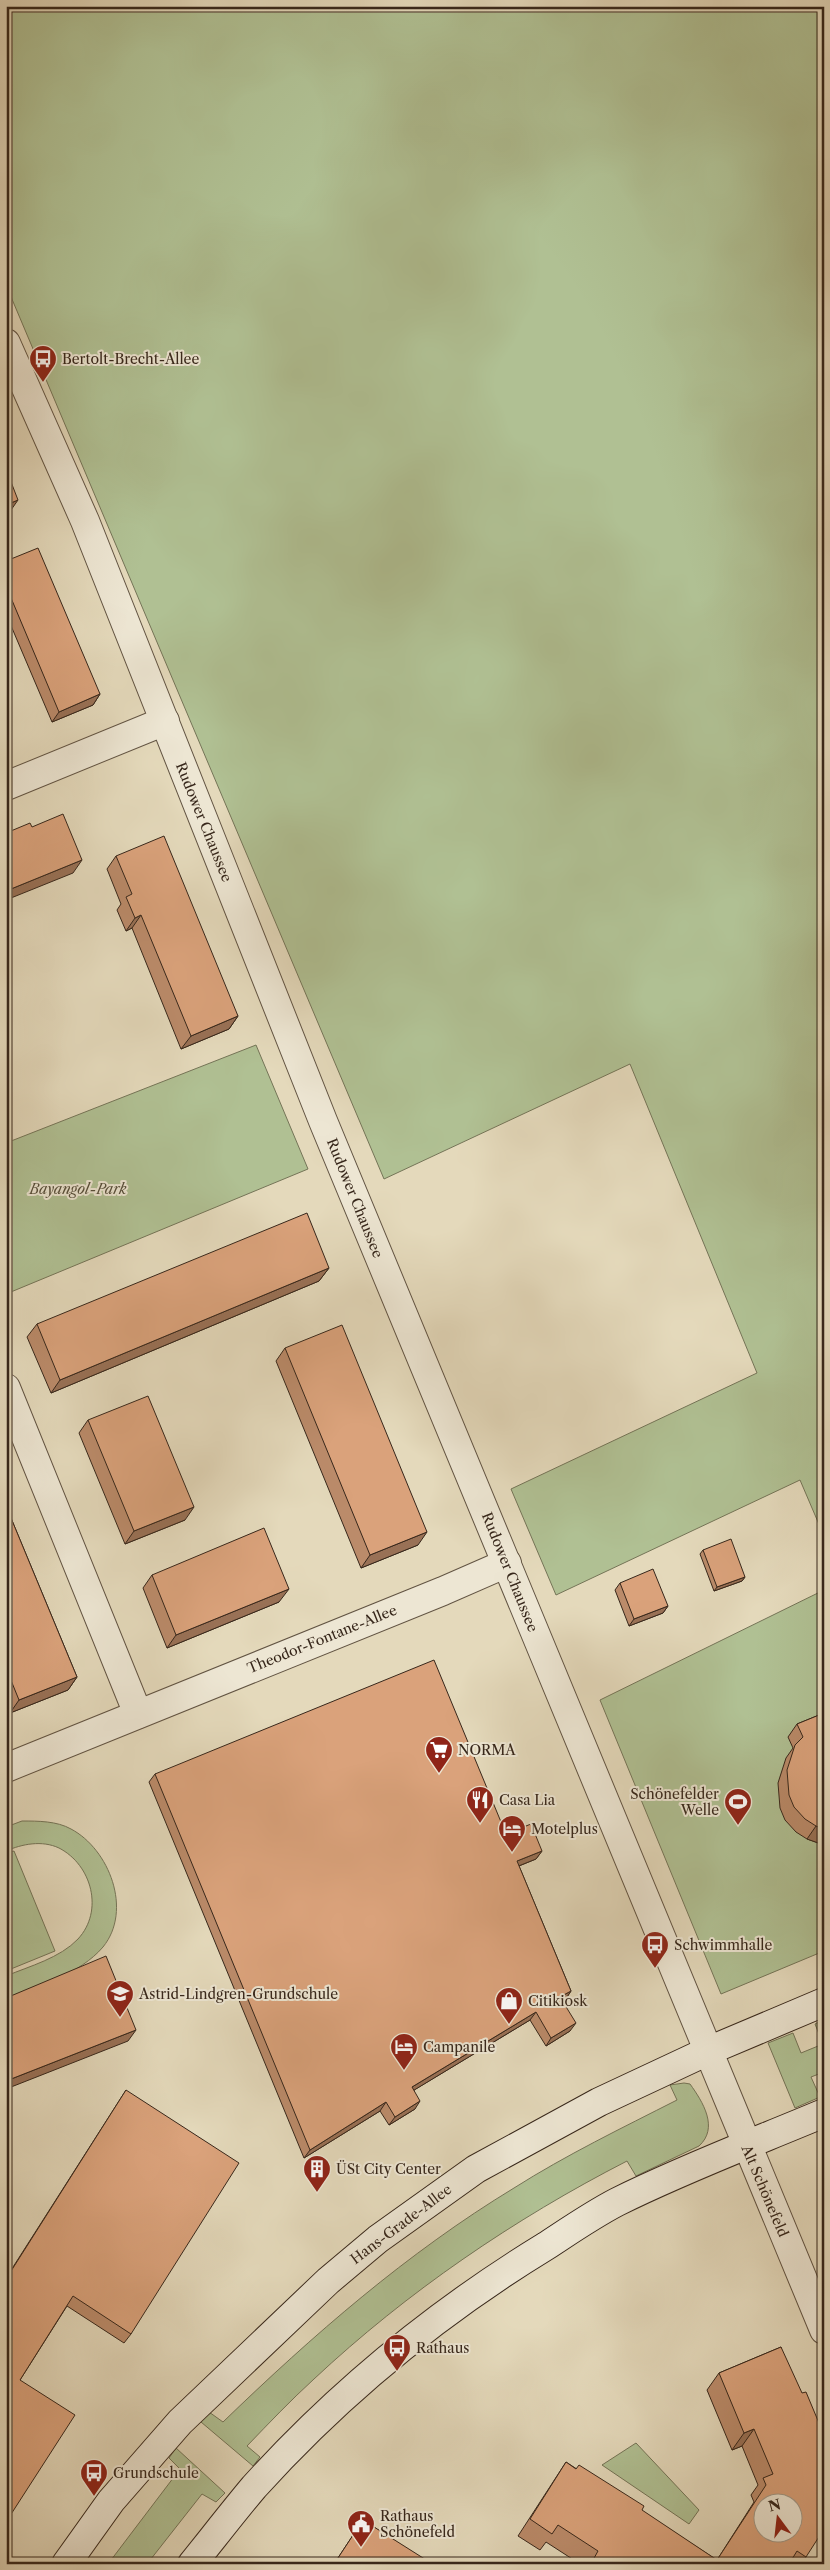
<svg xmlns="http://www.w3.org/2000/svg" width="830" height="2570" font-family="'Libre Caslon Text',serif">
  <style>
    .green { fill: #b0c093; stroke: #747457 }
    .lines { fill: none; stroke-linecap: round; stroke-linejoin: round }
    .street-casing { stroke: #625443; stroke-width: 30 }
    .secondary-casing { stroke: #37271b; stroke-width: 30 }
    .street { stroke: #ede6d3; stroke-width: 28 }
    .secondary { stroke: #ede6d3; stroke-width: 28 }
    .wall { fill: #bb8b6a; stroke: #37271b }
    .shaded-wall { fill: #997156; stroke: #37271b }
    .building { fill: #daa27b; stroke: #37271b; fill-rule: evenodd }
    .labels { text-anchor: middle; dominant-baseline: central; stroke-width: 4; stroke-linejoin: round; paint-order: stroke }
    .poi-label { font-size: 14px; fill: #37271b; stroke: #ede6d3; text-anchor: start }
    .street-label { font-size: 14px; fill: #37271b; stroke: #ede6d3 }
    .park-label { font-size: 14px; font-style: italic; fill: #554d39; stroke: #ede6d3 }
  </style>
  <rect width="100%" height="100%" fill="#e4d9bb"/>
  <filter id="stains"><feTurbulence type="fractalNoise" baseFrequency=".004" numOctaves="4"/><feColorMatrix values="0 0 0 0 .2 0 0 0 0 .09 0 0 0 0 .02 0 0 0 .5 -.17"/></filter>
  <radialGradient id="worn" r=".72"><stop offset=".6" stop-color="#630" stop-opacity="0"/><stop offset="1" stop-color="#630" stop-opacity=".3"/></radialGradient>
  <g class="green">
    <polygon points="6,6 824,6 824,1536 800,1480 556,1595 511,1489 757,1373 630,1064 384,1179 6,285"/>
    <polygon points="256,1045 308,1169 6,1294 6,1143"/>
    <polygon points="824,1590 824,1951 721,1994 600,1700"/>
    <path d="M 22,1821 C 38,1821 57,1821 71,1829 C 109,1849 133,1910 103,1947 C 80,1974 39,1986 6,1999 L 6,1976 C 30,1966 60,1958 78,1939 C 104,1911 92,1865 59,1848 C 42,1840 22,1844 6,1851 L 6,1827 Z"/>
    <polygon points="14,1851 55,1951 6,1971 6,1854"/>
    <polygon points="823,2020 824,2072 811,2077 820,2097 795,2108 768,2043 793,2033 801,2053 823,2044 815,2024"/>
    <path d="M 684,2083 L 690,2084 C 703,2102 719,2128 699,2146 L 636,2176 L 627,2161 C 514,2219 407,2292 314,2379 C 291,2400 269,2423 247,2446 L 260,2457 L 253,2466 L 201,2422 L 209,2412 L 223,2422 C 313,2335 407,2253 514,2188 C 566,2155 622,2128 677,2100 L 670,2085 Z"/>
    <polygon points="636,2443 699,2510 689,2524 602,2465"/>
    <polygon points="176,2448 225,2493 216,2502 202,2494 147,2564 108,2564 180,2469 169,2458"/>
  </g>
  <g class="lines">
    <defs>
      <g id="street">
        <polyline points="6,343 85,521 323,1121 824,2330"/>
        <polyline points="6,786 165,721"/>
        <polyline points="6,1388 138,1714"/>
        <polyline points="6,1768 443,1591 507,1563"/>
      </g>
      <g id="secondary">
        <polyline points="66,2564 111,2501 180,2422 328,2281 378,2239 476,2169 599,2102 708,2051 824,2002"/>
        <path d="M 192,2564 C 213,2538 233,2512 254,2487 C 339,2393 438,2312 546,2246 C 569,2231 592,2215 617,2202 C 683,2169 755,2142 824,2113"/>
      </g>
    </defs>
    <use href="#street" class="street-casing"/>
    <use href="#secondary" class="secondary-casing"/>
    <use href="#street" class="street"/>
    <use href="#secondary" class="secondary"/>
  </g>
  <g class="wall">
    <polygon points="6,561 100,694 93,705 52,722 6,614"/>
    <polygon points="116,856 238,1016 229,1029 181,1049 132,928 126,931 117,910 121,904 107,869"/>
    <polygon points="329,1268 319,1281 51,1393 27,1337 37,1324"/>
    <polygon points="285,1348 418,1545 361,1568 276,1361"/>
    <polygon points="88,1420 185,1520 125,1544 79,1433"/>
    <polygon points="6,1506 77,1677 68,1690 10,1713 6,1703"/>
    <polygon points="703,1550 745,1577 742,1581 714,1591 700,1554"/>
    <polygon points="152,1575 279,1602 167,1648 143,1588"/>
    <polygon points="620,1583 668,1606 663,1613 629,1626 615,1590"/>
    <polygon points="824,1713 824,1845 807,1839 796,1832 785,1820 780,1808 778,1783 786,1758 793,1748 788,1737 797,1724"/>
    <polygon points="155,1774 506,1834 542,1851 536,1859 519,1866 571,1991 565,2000 562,2001 570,2031 546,2046 530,2020 414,2090 415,2109 389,2125 380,2111 304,2158 149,1782"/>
    <polygon points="126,2090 131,2334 124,2343 67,2306 20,2380 6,2522 6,2278"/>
    <polygon points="781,2347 806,2557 801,2564 580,2564 546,2542 540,2550 518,2536 566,2462 717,2560 754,2502 751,2495 758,2485 742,2446 732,2450 707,2390 719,2373"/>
    <polygon points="363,2520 430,2564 334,2564"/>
  </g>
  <g class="shaded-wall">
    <polygon points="18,500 11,510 6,512 6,505"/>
    <polygon points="100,694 93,705 52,722 59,712"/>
    <polygon points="82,860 73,873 6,900 6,891"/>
    <polygon points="141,915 132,928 126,931 135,918"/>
    <polygon points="238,1016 229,1029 181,1049 191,1036"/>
    <polygon points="329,1268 319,1281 51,1393 60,1380"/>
    <polygon points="194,1507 185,1520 125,1544 134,1531"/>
    <polygon points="427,1532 418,1545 361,1568 370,1555"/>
    <polygon points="745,1577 742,1581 714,1591 717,1587"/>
    <polygon points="289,1589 279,1602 167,1648 176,1635"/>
    <polygon points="668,1606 663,1613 629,1626 634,1619"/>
    <polygon points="77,1677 68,1690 10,1713 19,1700"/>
    <polygon points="816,1826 824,1829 824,1845 807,1839"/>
    <polygon points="542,1851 536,1859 511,1869 517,1861"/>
    <polygon points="571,1991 565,2000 554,2006 560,1997"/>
    <polygon points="536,2012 530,2020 406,2095 412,2087"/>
    <polygon points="576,2023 570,2031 546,2046 551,2038"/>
    <polygon points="136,2030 128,2041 6,2089 6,2081"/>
    <polygon points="420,2101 415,2109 389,2125 395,2117"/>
    <polygon points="386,2102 380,2111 304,2158 310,2150"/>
    <polygon points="754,2429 742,2446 732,2450 744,2433"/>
  </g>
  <g class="building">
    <polygon points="6,469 18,500 6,505"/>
    <polygon points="38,548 100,694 59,712 6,586 6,561"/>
    <polygon points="63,814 82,860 6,891 6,833 30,823 32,827"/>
    <polygon points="164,836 238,1016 191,1036 141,915 135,918 126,897 132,894 116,856"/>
    <polygon points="307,1213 329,1268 60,1380 37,1324"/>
    <polygon points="342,1325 427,1532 370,1555 285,1348"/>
    <polygon points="148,1396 194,1507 134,1531 88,1420"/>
    <polygon points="6,1506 77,1677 19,1700 6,1668"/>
    <polygon points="264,1528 289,1589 176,1635 152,1575"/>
    <polygon points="731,1539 745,1577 717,1587 703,1550"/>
    <polygon points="653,1569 668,1606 634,1619 620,1583"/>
    <polygon points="434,1660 506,1834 531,1824 542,1851 517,1861 571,1991 560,1997 576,2023 551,2038 536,2012 412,2087 420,2101 395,2117 386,2102 310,2150 155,1774"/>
    <polygon points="824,1713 824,1829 816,1826 805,1819 794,1807 789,1795 787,1770 795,1745 803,1737 797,1724"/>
    <polygon points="106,1956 136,2030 6,2081 6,1998"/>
    <polygon points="126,2090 239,2163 131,2334 73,2296 20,2380 75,2415 6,2522 6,2279"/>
    <path d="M 781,2347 L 802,2393 L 806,2392 L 824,2435 L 824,2529 L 806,2557 L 797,2551 L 789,2564 L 599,2564 L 593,2560 L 598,2551 L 558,2525 L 552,2534 L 530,2519 L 566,2462 L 576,2469 L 579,2465 L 644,2506 L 642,2510 L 717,2560 L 766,2485 L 763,2478 L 773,2474 L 754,2429 L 744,2433 L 719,2373 ZM 762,2502 L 792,2502 L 792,2532 L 762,2532 Z"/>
    <polygon points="363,2520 431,2563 430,2564 334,2564"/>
  </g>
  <defs>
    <symbol id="bus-pin" viewBox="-11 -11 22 30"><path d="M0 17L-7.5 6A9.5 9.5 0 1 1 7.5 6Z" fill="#8f2418" stroke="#ede6d3"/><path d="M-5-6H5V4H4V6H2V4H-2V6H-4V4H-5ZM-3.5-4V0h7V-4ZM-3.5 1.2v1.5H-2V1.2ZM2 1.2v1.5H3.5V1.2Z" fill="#fff"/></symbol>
    <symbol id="supermarket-pin" viewBox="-11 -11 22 30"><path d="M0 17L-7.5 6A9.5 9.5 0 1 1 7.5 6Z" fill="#8f2418" stroke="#ede6d3"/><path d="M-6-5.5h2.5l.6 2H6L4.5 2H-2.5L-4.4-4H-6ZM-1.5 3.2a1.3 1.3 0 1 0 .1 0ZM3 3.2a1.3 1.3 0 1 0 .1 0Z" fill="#fff"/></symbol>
    <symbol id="restaurant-pin" viewBox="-11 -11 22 30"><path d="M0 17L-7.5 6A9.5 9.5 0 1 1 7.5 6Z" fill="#8f2418" stroke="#ede6d3"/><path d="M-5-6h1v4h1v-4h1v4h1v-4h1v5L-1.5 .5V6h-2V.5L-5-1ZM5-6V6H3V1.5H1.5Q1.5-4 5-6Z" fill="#fff"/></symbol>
    <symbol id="stadium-pin" viewBox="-11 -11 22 30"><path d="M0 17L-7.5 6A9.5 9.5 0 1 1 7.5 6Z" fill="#8f2418" stroke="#ede6d3"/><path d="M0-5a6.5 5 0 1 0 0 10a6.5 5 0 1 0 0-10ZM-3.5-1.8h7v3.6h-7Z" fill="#fff"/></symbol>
    <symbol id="hotel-pin" viewBox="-11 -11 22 30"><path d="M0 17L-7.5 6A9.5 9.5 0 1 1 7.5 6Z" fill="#8f2418" stroke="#ede6d3"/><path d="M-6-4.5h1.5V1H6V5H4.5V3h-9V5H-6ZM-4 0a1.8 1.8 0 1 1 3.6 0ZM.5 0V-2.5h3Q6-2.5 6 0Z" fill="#fff"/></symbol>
    <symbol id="school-pin" viewBox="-11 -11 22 30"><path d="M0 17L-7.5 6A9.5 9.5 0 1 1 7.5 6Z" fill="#8f2418" stroke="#ede6d3"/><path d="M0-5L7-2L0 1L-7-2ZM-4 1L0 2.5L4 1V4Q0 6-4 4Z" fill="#fff"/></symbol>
    <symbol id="shop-pin" viewBox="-11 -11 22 30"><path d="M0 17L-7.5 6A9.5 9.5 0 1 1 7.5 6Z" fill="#8f2418" stroke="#ede6d3"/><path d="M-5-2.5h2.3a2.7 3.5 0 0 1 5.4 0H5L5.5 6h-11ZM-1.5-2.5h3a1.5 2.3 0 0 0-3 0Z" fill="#fff"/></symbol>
    <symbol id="building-pin" viewBox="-11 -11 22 30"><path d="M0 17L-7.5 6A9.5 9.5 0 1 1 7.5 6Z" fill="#8f2418" stroke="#ede6d3"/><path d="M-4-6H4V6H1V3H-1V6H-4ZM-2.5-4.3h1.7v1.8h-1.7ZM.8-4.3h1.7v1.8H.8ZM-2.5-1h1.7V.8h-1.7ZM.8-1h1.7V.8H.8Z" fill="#fff"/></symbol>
    <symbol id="civic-pin" viewBox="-11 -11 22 30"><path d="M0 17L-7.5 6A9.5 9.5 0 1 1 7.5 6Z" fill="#8f2418" stroke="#ede6d3"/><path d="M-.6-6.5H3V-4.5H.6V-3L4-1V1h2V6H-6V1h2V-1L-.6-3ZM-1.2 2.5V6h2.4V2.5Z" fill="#fff"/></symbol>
  </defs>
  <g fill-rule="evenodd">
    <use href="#bus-pin" x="27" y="343" width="32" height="43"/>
    <use href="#supermarket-pin" x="423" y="1734" width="32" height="43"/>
    <use href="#restaurant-pin" x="464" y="1784" width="32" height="43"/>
    <use href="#stadium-pin" x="722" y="1786" width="32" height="43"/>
    <use href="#hotel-pin" x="496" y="1813" width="32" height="43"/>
    <use href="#bus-pin" x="639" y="1929" width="32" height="43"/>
    <use href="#school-pin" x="104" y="1978" width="32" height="43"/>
    <use href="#shop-pin" x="493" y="1985" width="32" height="43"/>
    <use href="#hotel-pin" x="388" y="2031" width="32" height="43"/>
    <use href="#building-pin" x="301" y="2153" width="32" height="43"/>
    <use href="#bus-pin" x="381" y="2332" width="32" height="43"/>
    <use href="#bus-pin" x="78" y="2457" width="32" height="43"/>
    <use href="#civic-pin" x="345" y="2508" width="32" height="43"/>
  </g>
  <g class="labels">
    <g class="poi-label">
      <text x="62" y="359">Bertolt-Brecht-Allee</text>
      <text x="458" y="1750">NORMA</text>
      <text x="719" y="1794" text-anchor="end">Schönefelder<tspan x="719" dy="16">Welle</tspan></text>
      <text x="499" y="1800">Casa Lia</text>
      <text x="531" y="1829">Motelplus</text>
      <text x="674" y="1945">Schwimmhalle</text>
      <text x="139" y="1994">Astrid-Lindgren-Grundschule</text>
      <text x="528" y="2001">Citikiosk</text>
      <text x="423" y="2047">Campanile</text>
      <text x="336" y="2169">ÜSt City Center</text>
      <text x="416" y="2348">Rathaus</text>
      <text x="113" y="2473">Grundschule</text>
      <text x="380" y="2516">Rathaus<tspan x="380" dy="16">Schönefeld</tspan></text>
    </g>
    <g class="street-label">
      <text transform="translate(204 822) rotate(68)">Rudower Chaussee</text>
      <text transform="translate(355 1198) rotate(68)">Rudower Chaussee</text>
      <text transform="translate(510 1572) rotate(68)">Rudower Chaussee</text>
      <text transform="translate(322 1639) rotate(-22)">Theodor-Fontane-Allee</text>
      <text transform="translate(765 2191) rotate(67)">Alt Schönefeld</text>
      <text transform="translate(401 2224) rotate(-37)">Hans-Grade-Allee</text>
    </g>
    <g class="park-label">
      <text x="78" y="1189">Bayangol-Park</text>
    </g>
  </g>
  <rect width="830" height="2570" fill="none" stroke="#e4d9bb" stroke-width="25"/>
  <rect x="8" y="8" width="815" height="2555" fill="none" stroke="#37271b" stroke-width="2.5"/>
  <rect x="12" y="12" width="805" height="2545" fill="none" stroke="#37271b"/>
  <g transform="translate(778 2518) rotate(345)"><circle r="24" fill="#ede6d3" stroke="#a49a89"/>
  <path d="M0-4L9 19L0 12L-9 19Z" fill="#8f2418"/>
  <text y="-8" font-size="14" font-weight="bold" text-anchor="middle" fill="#37271b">N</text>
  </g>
  <rect width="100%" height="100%" filter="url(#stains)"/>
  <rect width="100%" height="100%" fill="url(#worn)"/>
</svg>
